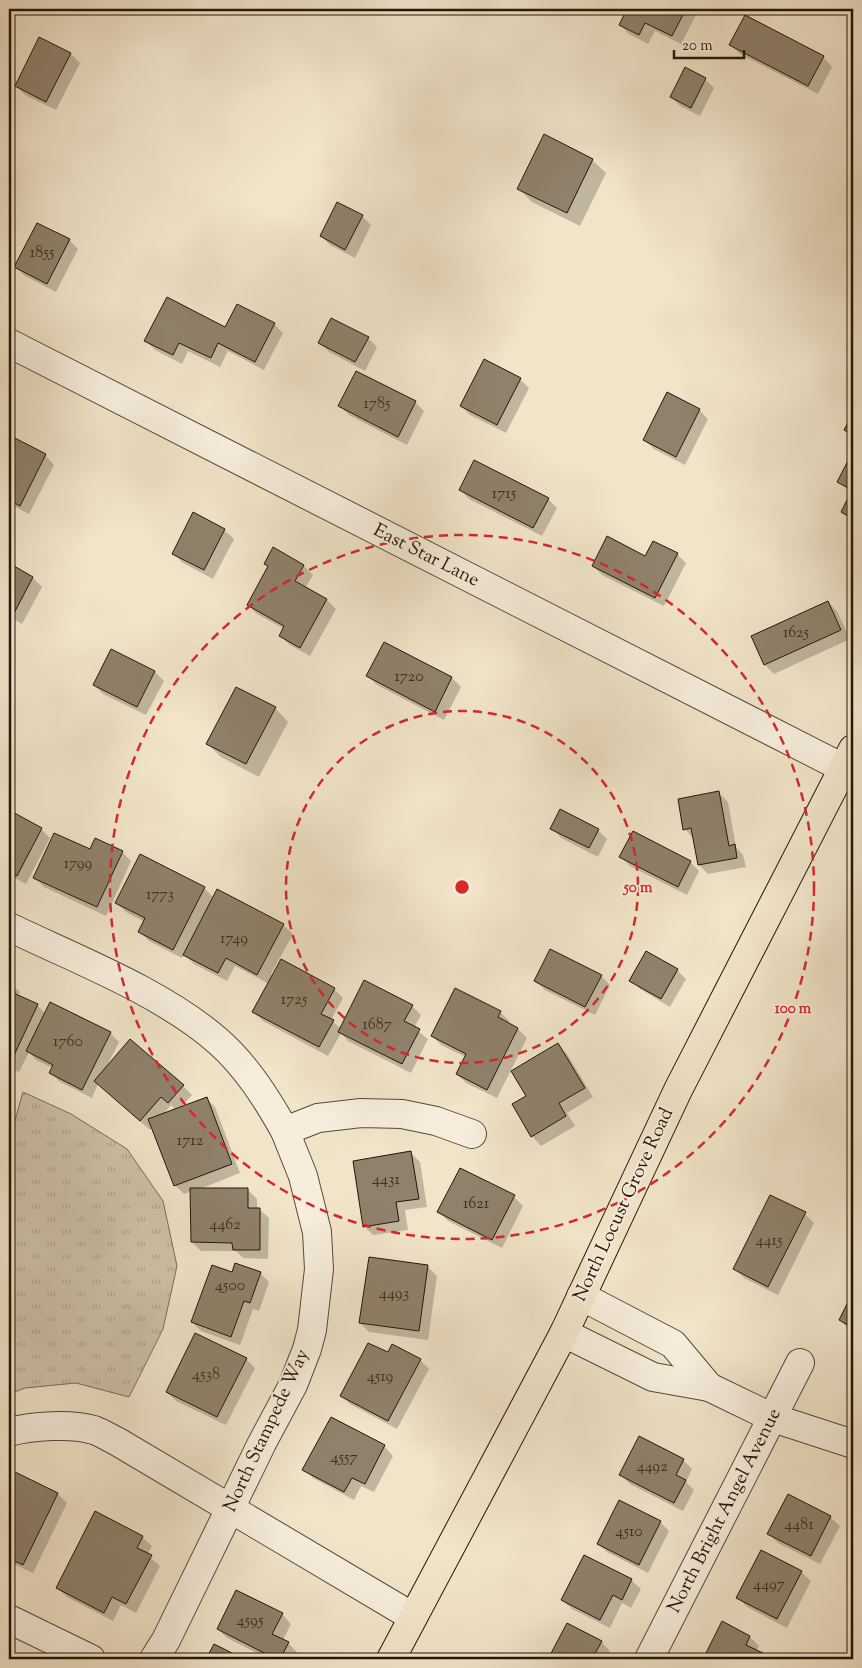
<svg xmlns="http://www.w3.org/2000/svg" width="862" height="1668" font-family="'Sorts Mill Goudy',serif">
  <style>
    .grass { fill: url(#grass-tufts); stroke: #796c58 }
    .shadow { fill: #0003; fill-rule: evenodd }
    .building { fill: #8f816c; stroke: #241608 }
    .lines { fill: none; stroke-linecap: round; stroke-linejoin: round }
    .minor-casing { stroke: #574a38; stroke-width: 30 }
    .major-casing { stroke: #241608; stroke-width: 30 }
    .minor { stroke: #f6eddc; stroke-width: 28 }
    .major { stroke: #f1e4c9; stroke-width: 28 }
    .ring { fill: none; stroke: #d62828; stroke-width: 2.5; stroke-dasharray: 9 6 }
    .labels { text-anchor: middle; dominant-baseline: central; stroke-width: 4; stroke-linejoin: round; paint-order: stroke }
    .number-label { font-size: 16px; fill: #3f3121 }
    .street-label { font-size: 19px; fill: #241608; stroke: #f6eddc }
    .centre { fill: #d62828; stroke: #f6eddc; stroke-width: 2.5 }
    .ring-label { font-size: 15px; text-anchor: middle; font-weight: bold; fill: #d62828; stroke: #f6eddc; stroke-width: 4; stroke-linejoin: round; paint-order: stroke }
  </style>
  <defs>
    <pattern id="grass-tufts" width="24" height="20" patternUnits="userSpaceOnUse" patternTransform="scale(1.25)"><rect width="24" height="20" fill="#cec1a8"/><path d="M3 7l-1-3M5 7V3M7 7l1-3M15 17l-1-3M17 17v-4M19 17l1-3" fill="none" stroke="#b1a58f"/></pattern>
  </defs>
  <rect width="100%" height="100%" fill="#f1e4c9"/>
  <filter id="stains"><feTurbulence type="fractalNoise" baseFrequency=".004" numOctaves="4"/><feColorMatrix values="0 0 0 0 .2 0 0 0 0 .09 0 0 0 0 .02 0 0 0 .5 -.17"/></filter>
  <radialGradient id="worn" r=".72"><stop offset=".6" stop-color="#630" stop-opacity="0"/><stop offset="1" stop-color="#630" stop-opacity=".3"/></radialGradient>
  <polygon class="grass" points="23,1092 71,1114 127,1149 163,1201 177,1266 163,1329 129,1397 76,1383 25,1388 9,1394 9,1142"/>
  <g class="shadow">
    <polygon points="628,9 699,9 681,44 655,31 648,44 629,34 620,25"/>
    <polygon points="40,39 71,54 80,63 56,110 25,95 16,86"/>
    <polygon points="731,45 823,57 832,67 818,94 740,54"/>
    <polygon points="705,79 714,88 700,116 680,106 671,97"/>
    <polygon points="592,160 606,173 580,226 532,202 519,189"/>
    <polygon points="362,216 371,225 355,258 330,245 321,236"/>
    <polygon points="69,240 78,249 56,292 25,276 16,267"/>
    <polygon points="274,324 283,333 264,370 228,351 220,367 188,351 182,364 155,350 146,341 226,328"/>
    <polygon points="368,338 377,347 365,371 329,352 320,343"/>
    <polygon points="520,379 529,388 506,433 470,415 461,406"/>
    <polygon points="415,402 424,411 407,445 349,415 340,406"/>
    <polygon points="699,410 708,419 685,465 654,449 644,440"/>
    <polygon points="9,437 45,455 54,465 29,514 12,505 9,501"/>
    <polygon points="853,454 853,522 842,512 852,493 839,482"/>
    <polygon points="460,489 548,499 557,508 542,536 469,499"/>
    <polygon points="224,530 234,539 213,579 183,563 174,554"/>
    <polygon points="677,554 686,563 664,606 602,575 593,566"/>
    <polygon points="9,565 33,578 42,587 22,624 9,616"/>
    <polygon points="304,566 313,575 305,588 327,600 336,609 310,656 290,645 281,636 284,629 257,614 248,605"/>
    <polygon points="828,602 837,611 850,639 774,674 765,665 752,636"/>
    <polygon points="385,643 452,678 461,687 444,720 377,685 368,676"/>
    <polygon points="112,650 155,672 164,681 146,715 103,694 94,685"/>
    <polygon points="275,708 288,722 259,777 221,757 207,743"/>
    <polygon points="719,793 728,802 736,847 743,855 746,867 708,874 699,865 694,839 685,829"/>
    <polygon points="9,812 41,829 50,838 26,884 9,875"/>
    <polygon points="552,828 598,830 607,839 598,857 561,838"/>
    <polygon points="91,851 122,852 131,861 106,916 44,887 35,878"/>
    <polygon points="621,857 690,862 699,871 687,895 630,866"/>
    <polygon points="204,888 214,898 283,925 293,934 271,974 334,989 343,998 331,1020 341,1029 412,1006 421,1015 414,1028 428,1039 411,1073 348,1041 341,1033 328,1056 263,1021 254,1012 269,984 235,966 227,981 194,964 184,954 182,958 149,941 140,932 145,922 126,912 117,903"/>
    <polygon points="853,894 853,909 848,904"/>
    <polygon points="677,970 686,979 670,1007 640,989 631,980"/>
    <polygon points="601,976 610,985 595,1015 545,990 535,981"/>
    <path d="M 9,982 L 20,992 L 18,996 L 37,1005 L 46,1014 L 110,1033 L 119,1042 L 107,1066 L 183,1086 L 192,1095 L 180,1108 L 206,1098 L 215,1107 L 240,1173 L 197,1190 L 248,1190 L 257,1199 L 257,1209 L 259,1209 L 269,1218 L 268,1259 L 243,1258 L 236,1251 L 201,1251 L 192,1242 L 192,1191 L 184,1194 L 175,1185 L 152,1127 L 150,1130 L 98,1084 L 92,1098 L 60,1082 L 51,1073 L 53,1068 L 36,1060 L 29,1052 L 19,1072 L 9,1068 ZM 171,1105 L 176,1110 L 163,1115 Z"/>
    <polygon points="500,1012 509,1021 508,1024 518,1029 527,1038 497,1098 466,1083 457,1074 466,1057 441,1045 432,1036"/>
    <polygon points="558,1045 567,1054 593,1097 567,1113 575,1126 541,1146 532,1136 527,1096"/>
    <polygon points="411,1153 420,1162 427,1207 405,1210 408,1230 373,1235 364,1226"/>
    <polygon points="461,1169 514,1197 523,1206 502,1248 448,1221 439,1212"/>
    <polygon points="805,1214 814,1223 778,1295 744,1278 735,1269"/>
    <polygon points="370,1258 428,1267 437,1276 428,1340 369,1332 360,1323"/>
    <polygon points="233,1273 260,1273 269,1282 259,1311 253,1309 240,1345 201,1331 192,1322"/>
    <polygon points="853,1295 853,1333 840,1320"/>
    <polygon points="388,1354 420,1360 429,1369 397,1429 350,1404 341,1395"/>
    <polygon points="246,1359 255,1368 226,1425 176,1401 167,1392"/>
    <polygon points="331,1419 384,1446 393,1456 374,1492 361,1486 354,1500 313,1478 304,1469"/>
    <polygon points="683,1460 692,1469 686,1482 694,1490 683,1511 630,1484 621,1475"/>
    <polygon points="9,1470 58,1494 67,1503 33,1573 9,1562"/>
    <polygon points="830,1517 840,1526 820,1564 778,1543 769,1534"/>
    <polygon points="660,1522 669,1531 648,1573 607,1552 598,1543"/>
    <polygon points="142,1537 152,1546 147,1555 160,1566 136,1613 121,1605 113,1621 67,1597 58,1588"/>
    <polygon points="584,1556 631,1580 641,1589 631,1608 622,1603 610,1628 572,1609 562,1600"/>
    <polygon points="801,1572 811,1581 787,1628 747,1607 738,1598"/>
    <polygon points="282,1614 291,1624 283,1640 288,1643 297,1652 293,1659 269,1659 227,1638 218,1629"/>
    <polygon points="722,1623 750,1637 759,1646 756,1651 768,1659 704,1659"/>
    <polygon points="567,1624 601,1642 610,1651 606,1659 549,1659"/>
  </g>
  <g class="building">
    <polygon points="627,9 686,9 672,36 645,23 639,35 619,25"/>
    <polygon points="745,15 824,56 808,86 729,45"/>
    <polygon points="39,37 71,53 46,102 15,86"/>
    <polygon points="685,67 706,78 691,108 670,97"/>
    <polygon points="544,134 593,159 567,213 517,189"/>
    <polygon points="337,202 363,215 345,250 320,236"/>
    <polygon points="37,223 70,239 47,284 14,267"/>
    <polygon points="167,297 225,327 237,304 275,323 255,362 218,343 211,358 179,343 173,355 144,341"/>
    <polygon points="331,318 369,337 355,362 318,343"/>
    <polygon points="484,359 521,378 497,425 460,406"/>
    <polygon points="356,371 416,401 398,437 338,406"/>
    <polygon points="667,392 700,409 676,457 643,440"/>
    <polygon points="853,413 853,435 844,430"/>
    <polygon points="9,435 46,454 20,506 9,500 10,480 9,480"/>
    <polygon points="853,451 853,519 841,512 852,490 837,482"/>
    <polygon points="474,460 549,498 533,528 459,490"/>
    <polygon points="193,512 225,529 204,570 172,554"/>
    <polygon points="607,536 645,556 653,541 678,553 655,598 592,566"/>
    <polygon points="273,547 304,565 295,581 327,599 300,648 279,636 284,626 247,605 268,566 264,564"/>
    <polygon points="9,563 33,577 13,615 9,613"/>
    <polygon points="828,601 841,630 764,665 751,636"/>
    <polygon points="384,642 452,677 435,712 366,676"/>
    <polygon points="111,649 155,671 137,707 93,685"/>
    <polygon points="236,687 276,707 246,764 206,744"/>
    <polygon points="719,791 729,846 735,844 737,858 698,865 691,828 683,830 678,799"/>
    <polygon points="560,809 599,829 589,848 550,829"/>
    <polygon points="9,810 42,828 17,876 9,872"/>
    <polygon points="633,831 691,861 678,887 619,857"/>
    <polygon points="54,833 90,849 95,838 123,851 97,907 33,878"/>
    <polygon points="140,854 205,887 173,950 138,932 145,918 115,903"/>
    <polygon points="217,889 284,924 257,975 226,958 218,973 183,955"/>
    <polygon points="550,949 602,975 585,1007 534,981"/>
    <polygon points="646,951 678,969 661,999 629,981"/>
    <polygon points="281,959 335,988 321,1014 334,1020 319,1047 252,1012"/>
    <polygon points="364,980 413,1005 404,1021 420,1029 402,1064 338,1032"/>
    <polygon points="455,988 501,1011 498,1017 518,1028 487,1090 456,1074 466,1054 431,1036"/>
    <polygon points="9,991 38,1004 10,1064 9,1064"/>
    <polygon points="50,1002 111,1032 82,1090 49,1073 53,1065 26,1051"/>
    <polygon points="130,1039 184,1085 168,1103 161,1097 140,1121 94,1081"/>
    <polygon points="558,1043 585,1088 559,1103 566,1116 531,1137 512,1104 526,1096 511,1071"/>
    <polygon points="207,1097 232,1164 174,1186 148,1119"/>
    <polygon points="411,1151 419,1199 396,1202 399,1221 363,1227 353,1161"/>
    <polygon points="460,1168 515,1195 492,1240 437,1212"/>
    <polygon points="190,1188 248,1188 248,1208 260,1208 260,1250 233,1250 232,1243 191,1242"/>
    <polygon points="770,1195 806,1212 768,1287 733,1269"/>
    <polygon points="369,1257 428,1265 419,1331 359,1323"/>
    <polygon points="235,1263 261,1272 250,1303 244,1301 231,1337 191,1322 212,1265 232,1272"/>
    <polygon points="853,1292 853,1328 839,1320"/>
    <polygon points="195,1333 247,1358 217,1417 166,1392"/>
    <polygon points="368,1343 388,1352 392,1344 421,1359 388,1421 340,1396"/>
    <polygon points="331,1417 385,1445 365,1484 352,1478 344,1492 302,1470"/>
    <polygon points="639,1436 684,1459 676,1475 686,1480 674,1503 619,1475"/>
    <polygon points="9,1469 58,1493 23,1565 9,1558"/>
    <polygon points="788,1494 831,1516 811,1556 767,1534"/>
    <polygon points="619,1500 661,1521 639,1565 597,1544"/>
    <polygon points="95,1511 143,1536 137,1548 152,1555 126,1604 112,1597 104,1613 56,1588"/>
    <polygon points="761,1550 802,1571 777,1619 736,1598"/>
    <polygon points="584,1555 632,1579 622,1600 613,1595 600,1620 561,1600"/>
    <polygon points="236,1590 283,1613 272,1634 289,1642 280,1659 276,1659 217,1629"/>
    <polygon points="722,1621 750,1636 746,1645 765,1654 763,1659 703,1659"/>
    <polygon points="567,1623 602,1641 592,1659 548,1659"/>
    <polygon points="214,1644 244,1659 206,1659"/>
  </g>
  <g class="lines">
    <defs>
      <g id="minor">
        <polyline points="9,343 853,773"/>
        <path d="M 9,927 C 76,959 164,993 219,1042 C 247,1067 267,1099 285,1131 L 318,1118 L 361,1113 L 402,1114 L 436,1121 L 472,1134"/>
        <polyline points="581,1296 673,1344 709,1387"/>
        <polyline points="564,1333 653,1377 709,1387 773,1418 853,1444"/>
        <path d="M 9,1432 C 32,1426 71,1423 94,1430 C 102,1433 110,1438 118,1442 L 413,1617"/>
        <polyline points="9,1619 91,1659"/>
        <polyline points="154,1659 166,1640 262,1443 293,1385 307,1349 312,1330 319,1269 317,1232 303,1176 285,1131"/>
        <polyline points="649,1659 800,1363"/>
      </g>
      <polyline id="major" points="391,1659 564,1333 678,1090 853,749"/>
    </defs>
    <use href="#minor" class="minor-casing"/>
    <use href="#major" class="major-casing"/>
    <use href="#minor" class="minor"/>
    <use href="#major" class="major"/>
  </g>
  <g class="ring">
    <circle cx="462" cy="887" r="176"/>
    <circle cx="462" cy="887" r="352"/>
  </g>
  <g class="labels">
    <g class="number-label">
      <text x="42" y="253">1855</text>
      <text x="377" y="404">1785</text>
      <text x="504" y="494">1715</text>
      <text x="796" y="633">1625</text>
      <text x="409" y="677">1720</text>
      <text x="78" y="864">1799</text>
      <text x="160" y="895">1773</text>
      <text x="234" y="939">1749</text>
      <text x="294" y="1000">1725</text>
      <text x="377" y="1025">1687</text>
      <text x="68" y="1042">1760</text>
      <text x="190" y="1141">1712</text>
      <text x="386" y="1180">4431</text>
      <text x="476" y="1204">1621</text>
      <text x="225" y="1225">4462</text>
      <text x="769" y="1241">4415</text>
      <text x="230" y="1286">4500</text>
      <text x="394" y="1294">4493</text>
      <text x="206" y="1375">4538</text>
      <text x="380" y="1377">4519</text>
      <text x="344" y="1458">4557</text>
      <text x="652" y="1467">4492</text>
      <text x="799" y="1525">4481</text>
      <text x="629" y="1532">4510</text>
      <text x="769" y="1585">4497</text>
      <text x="250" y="1621">4595</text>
    </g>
    <g class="street-label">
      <text transform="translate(426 556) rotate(27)">East Star Lane</text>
      <text transform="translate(624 1205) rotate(-65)">North Locust Grove Road</text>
      <text transform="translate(267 1431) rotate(-65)">North Stampede Way</text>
      <text transform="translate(725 1511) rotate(-63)">North Bright Angel Avenue</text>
    </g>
  </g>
  <circle cx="462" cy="887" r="8" class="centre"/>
  <g class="ring-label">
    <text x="638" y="892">50 m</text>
    <text x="793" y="1013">100 m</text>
  </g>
  <rect width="862" height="1668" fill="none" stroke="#f1e4c9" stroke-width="30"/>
  <rect x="10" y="10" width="842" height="1648" fill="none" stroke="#241608" stroke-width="2.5"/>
  <rect x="15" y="15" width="832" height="1638" fill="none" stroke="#241608"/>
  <path d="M674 50v8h70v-8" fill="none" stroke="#241608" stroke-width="2.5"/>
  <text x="682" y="50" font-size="15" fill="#241608" stroke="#f6eddc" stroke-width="4" paint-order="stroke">20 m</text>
  <rect width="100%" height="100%" filter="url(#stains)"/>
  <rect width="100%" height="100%" fill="url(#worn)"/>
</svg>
